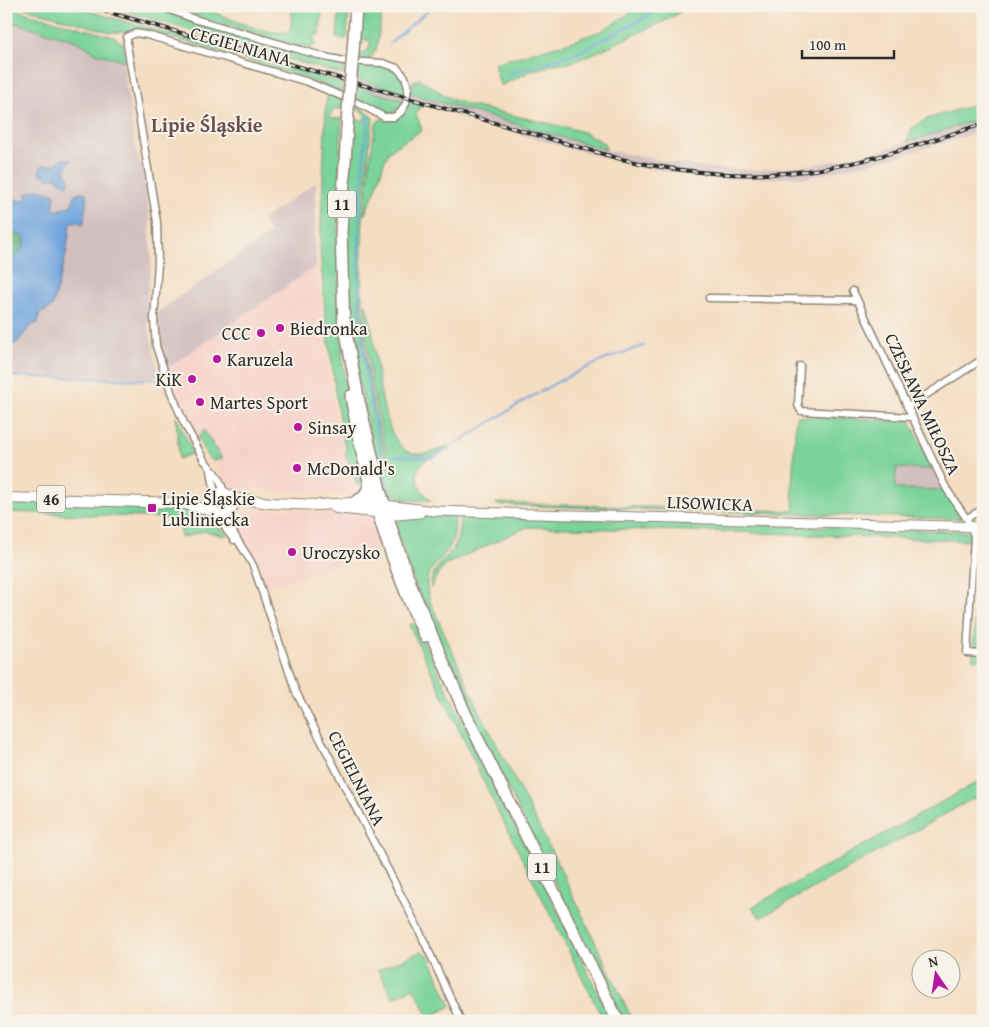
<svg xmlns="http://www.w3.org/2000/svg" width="989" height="1027" font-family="'Gentium Book Plus',serif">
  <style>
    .built { fill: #f7d1c8 }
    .industrial { fill: #d2bfc0 }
    .green { fill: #79d39a; stroke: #527f62 }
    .forest { fill: #62b582; stroke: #467056 }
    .water { fill: #71a5de; stroke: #4e6884 }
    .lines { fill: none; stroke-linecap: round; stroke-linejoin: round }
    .stream { stroke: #71a5de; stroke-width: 2 }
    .street-casing { stroke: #908476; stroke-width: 9 }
    .secondary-casing { stroke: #908476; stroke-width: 11 }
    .primary-casing { stroke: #908476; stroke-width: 12 }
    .highway-casing { stroke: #908476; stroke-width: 14 }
    .street { stroke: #fff; stroke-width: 6 }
    .secondary { stroke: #fff; stroke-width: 9 }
    .primary { stroke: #fff; stroke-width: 10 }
    .highway { stroke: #fff; stroke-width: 11 }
    .rail-casing { stroke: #2b2b2b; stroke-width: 4 }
    .rail { stroke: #f7f3e8; stroke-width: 2; stroke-dasharray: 5.5; stroke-linecap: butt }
    .highway-bridge-casing { stroke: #908476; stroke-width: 14; stroke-linecap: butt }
    .highway-bridge { stroke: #fff; stroke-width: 11 }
    .poi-dot { fill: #b5179e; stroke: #f7f3e8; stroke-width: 2 }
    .labels { text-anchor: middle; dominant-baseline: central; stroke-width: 4; stroke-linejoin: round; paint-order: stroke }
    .shield { fill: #f7f3e8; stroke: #686764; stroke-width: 1 }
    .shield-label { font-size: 16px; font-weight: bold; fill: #2b2b2b }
    .street-label { font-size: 18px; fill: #2b2b2b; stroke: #f7f3e8 }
    .poi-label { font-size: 18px; fill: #2b2b2b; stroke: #f7f3e8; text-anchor: start }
    .quarter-label { font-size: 20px; font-weight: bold; fill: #6a4f4f; stroke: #f7f3e8 }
  </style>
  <rect width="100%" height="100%" fill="#f7f3e8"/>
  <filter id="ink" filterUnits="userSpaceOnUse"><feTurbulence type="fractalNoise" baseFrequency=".02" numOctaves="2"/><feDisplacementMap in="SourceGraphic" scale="10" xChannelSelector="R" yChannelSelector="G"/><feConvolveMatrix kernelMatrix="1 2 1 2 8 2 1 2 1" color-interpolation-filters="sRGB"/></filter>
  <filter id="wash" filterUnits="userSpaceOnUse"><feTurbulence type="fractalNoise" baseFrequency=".0096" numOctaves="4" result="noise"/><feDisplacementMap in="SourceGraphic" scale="20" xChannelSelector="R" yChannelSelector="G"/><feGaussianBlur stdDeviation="1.12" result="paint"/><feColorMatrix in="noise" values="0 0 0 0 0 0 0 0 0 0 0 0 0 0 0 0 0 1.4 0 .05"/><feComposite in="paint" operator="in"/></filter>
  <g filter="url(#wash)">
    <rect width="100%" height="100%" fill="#f4ddc1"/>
    <g class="built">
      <polygon points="316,266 331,388 340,441 357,484 359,489 358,494 353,496 233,488 226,479 222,479 215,462 208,460 187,422 166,369"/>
      <polygon points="264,508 343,512 367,515 374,518 385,549 265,588 246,538 242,537 238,533 234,522 235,518 246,512 245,510"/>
    </g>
    <g class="industrial">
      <polygon points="6,20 77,41 96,53 123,61 136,152 141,162 150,219 151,264 148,295 148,324 159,376 148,378 6,374"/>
      <polygon points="356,79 405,93 403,100 356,87"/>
      <polygon points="411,94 606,150 695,167 756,170 819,164 872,153 983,118 983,131 900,156 805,178 794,177 713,179 639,167 540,140 409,101"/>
      <polygon points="316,182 315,237 316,266 166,369 161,354 157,329 158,311 271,233 262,220"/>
      <polygon points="896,468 932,469 944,490 895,489"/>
    </g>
    <g class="green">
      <path d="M 18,6 L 71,6 L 343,83 L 342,92 L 290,73 L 148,31 C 135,29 123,33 110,32 Z"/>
      <polygon points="106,6 155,6 199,23 312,57 345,64 344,75"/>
      <path d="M 167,6 C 176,6 188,4 198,7 C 223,14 262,36 288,32 L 291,26 L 292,6 L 322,6 L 320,35 L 315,35 L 315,46 L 312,46 L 309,49 L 306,49 L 176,10 Z"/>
      <polygon points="339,6 349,6 347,39 337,38"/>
      <polygon points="361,6 383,6 376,51 373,51 373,56 370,59 358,59 359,54 365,53 370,47 370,40 359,40"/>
      <polygon points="641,6 689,6 671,18 586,57 566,64 559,63 531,71 500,86 494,63 561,45 601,31"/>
      <polygon points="6,7 114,37 122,43 128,62 96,53 77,41 6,20"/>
      <path d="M 358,65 C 379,65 405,65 405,93 L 356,79 Z"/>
      <polygon points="420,79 449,98 467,105 569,128 583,132 604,143 606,150 411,94 412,82"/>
      <path d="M 356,87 L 403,100 C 394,126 371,107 355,99 Z"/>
      <path d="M 332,94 L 343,99 L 342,108 L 333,110 L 329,118 L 342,119 C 336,213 336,306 347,400 C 351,428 361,457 363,486 L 357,484 L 345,453 L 347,452 L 342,436 L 337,405 L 325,312 L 320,250 L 326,105 L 327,97 Z"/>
      <polygon points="409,101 424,106 420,107 416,114 422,130 390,150 384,162 376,189 365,214 369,166 376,123 381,119 390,121 400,118"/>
      <polygon points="983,102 983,118 907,142 912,128 927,119"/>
      <path d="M 355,105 L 369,113 L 373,119 C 361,203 357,288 368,373 C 372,400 379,427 385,455 L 387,455 L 371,381 L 365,326 L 365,303 C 367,310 370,317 371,325 C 377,352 379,443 411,453 C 423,457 437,450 448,446 C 435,455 412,463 418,481 C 420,490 424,494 431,500 C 413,500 391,503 385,482 L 380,483 L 351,341 L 348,301 L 347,234 L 350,150 L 354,120 L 366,120 L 363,112 L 355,109 Z"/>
      <polygon points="176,416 193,453 179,459"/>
      <polygon points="796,416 910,421 932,469 896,468 895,489 944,490 962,519 497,505 496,503 794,511 792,486"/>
      <polygon points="204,430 222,459 213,461 206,455 198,438"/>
      <circle cx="221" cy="504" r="5.5"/>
      <path d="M 6,501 L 119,505 L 143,508 L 145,512 C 164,513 191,502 208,516 C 212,520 215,525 219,529 L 222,529 L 227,535 L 224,536 L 204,531 L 181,538 L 180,522 L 167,518 L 6,512 Z"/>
      <path d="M 452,515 L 455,519 C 454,527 455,535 452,542 C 440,569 419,565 430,601 L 476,704 L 557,862 L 633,1021 L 624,1021 L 452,676 L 410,570 L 395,526 L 397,522 L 412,516 Z"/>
      <path d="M 464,515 L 983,532 L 983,659 L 973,659 L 979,541 L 734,532 L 527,527 L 447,564 L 437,575 L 431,588 C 429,568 448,560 456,543 C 459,536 459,526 460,519 Z"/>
      <polygon points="414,623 612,1021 604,1021 490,795 409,625"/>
      <polygon points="983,779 983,793 760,918 752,907"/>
      <polygon points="422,951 428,955 451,1006 429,1017 414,988 393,998 378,970"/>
    </g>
    <path class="forest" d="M 6,231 L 24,236 C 28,249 15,255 6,263 Z"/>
    <g class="water">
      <polygon points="63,158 72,160 67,165 65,171 69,178 69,183 67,185 59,181 57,177 49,179 40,174 40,169 43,165 56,164"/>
      <path d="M 39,189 L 54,194 L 55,196 L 53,207 L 56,211 L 72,205 L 75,194 L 81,192 L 86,193 C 87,199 84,215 84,224 L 74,221 L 70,226 L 66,255 L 52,307 L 39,314 L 38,323 L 30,326 L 17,343 L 6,348 L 6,263 C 15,256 29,248 24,236 L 6,231 L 6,208 L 8,200 C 12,198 15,198 18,201 L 27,199 L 27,193 Z"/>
    </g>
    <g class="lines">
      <g class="stream">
        <polyline points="390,43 433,6"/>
        <polyline points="507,74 577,53 667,6"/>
        <path d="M 369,115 C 357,202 354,293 367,380 C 373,416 381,452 388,488 L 391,494"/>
        <polyline points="6,376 158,380"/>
        <path d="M 395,456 L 431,458 L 434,457 C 502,416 567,368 644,346"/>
      </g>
    </g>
  </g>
  <g filter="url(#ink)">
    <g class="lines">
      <defs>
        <g id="street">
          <polyline points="160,6 194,19 325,57 344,61 383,63 397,68 405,77 408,87 406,103 401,112 394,117 384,117 360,104 308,82 147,35 136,33 127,37 127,45 157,222 158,263 154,319 156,346 171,392 184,423 204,460 218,477 225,494"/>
          <path d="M 853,291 L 944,484 C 952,500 971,520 974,537 L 967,653 L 983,654"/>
          <polyline points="709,298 857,300"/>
          <polyline points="800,366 798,405 801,411 912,417"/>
          <polyline points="907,407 983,359"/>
          <polyline points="211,470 215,495"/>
          <path d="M 229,512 C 228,534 246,549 254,568 L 296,692 L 418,928 L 461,1021"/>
          <polyline points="218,514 227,531 234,540"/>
          <polyline points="967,518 983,509"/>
        </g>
        <g id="secondary">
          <polyline points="384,505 435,511 983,527"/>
          <polyline points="387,514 397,515 420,513"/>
        </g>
        <g id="primary">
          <circle cx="222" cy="504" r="11"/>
          <polyline points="6,498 180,503 213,511"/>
          <polyline points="231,498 271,503 318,505 368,502 381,504"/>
          <polyline points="336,508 384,513"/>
        </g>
        <g id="highway">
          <polyline points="353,52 356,6"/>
          <polyline points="344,322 358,397 380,490 393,534 413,591 465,713 618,1021"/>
          <polyline points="344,328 341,232 348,110"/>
          <path d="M 351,396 C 365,479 389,560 425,636"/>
          <polyline points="355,502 364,497 370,485"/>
        </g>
      </defs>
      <use href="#street" class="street-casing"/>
      <use href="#secondary" class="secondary-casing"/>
      <use href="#primary" class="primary-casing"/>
      <use href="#highway" class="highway-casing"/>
      <use href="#street" class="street"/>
      <use href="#secondary" class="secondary"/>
      <use href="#primary" class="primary"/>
      <use href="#highway" class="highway"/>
      <defs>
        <path id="rail" d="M 87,6 L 617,158 C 680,173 742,179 806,171 C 867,164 925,142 983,124"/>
      </defs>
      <use href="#rail" class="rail-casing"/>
      <use href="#rail" class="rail"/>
      <defs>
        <polyline id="highway-bridge" points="348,110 353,52"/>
      </defs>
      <use href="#highway-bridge" class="highway-bridge-casing"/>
      <use href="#highway-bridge" class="highway-bridge"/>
    </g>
  </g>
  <g class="poi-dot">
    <circle cx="280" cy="328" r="5"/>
    <circle cx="261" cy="333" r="5"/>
    <circle cx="217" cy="359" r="5"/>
    <circle cx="192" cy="379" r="5"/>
    <circle cx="200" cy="402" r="5"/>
    <circle cx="298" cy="427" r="5"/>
    <circle cx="297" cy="468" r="5"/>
    <rect x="147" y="503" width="10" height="10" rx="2.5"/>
    <circle cx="292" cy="552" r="5"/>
  </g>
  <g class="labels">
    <g class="shield">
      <rect x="328" y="190.5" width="28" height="27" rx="4"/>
      <rect x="37" y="485.5" width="28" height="27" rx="4"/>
      <rect x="528" y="853.5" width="28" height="27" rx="4"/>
    </g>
    <g class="shield-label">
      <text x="342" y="204">11</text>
      <text x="51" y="499">46</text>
      <text x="542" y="867">11</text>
    </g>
    <g class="street-label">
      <text transform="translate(241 46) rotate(16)">CEGIELNIANA</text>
      <text transform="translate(923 404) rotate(65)">CZESŁAWA MIŁOSZA</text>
      <text transform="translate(710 503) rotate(2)">LISOWICKA</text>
      <text transform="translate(357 778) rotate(63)">CEGIELNIANA</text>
    </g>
    <g class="poi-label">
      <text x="290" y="328">Biedronka</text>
      <text x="251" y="333" text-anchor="end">CCC</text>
      <text x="227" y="359">Karuzela</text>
      <text x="182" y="379" text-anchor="end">KiK</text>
      <text x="210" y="402">Martes Sport</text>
      <text x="308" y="427">Sinsay</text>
      <text x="307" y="468">McDonald's</text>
      <text x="162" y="498">Lipie Śląskie<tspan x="162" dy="21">Lubliniecka</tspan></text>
      <text x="302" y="552">Uroczysko</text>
    </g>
    <g class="quarter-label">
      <text x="207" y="124">Lipie Śląskie</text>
    </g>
  </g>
  <rect width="989" height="1027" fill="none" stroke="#f7f3e8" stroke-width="25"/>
  <g transform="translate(936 974) rotate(347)"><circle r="24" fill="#f7f3e8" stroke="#a5a39c"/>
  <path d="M0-4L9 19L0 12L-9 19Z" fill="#b5179e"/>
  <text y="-8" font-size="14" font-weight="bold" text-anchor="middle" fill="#2b2b2b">N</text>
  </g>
  <path d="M802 50v8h92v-8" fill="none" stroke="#2b2b2b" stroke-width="2.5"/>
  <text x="809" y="50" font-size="15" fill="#2b2b2b" stroke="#f7f3e8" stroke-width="4" paint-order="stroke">100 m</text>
</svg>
